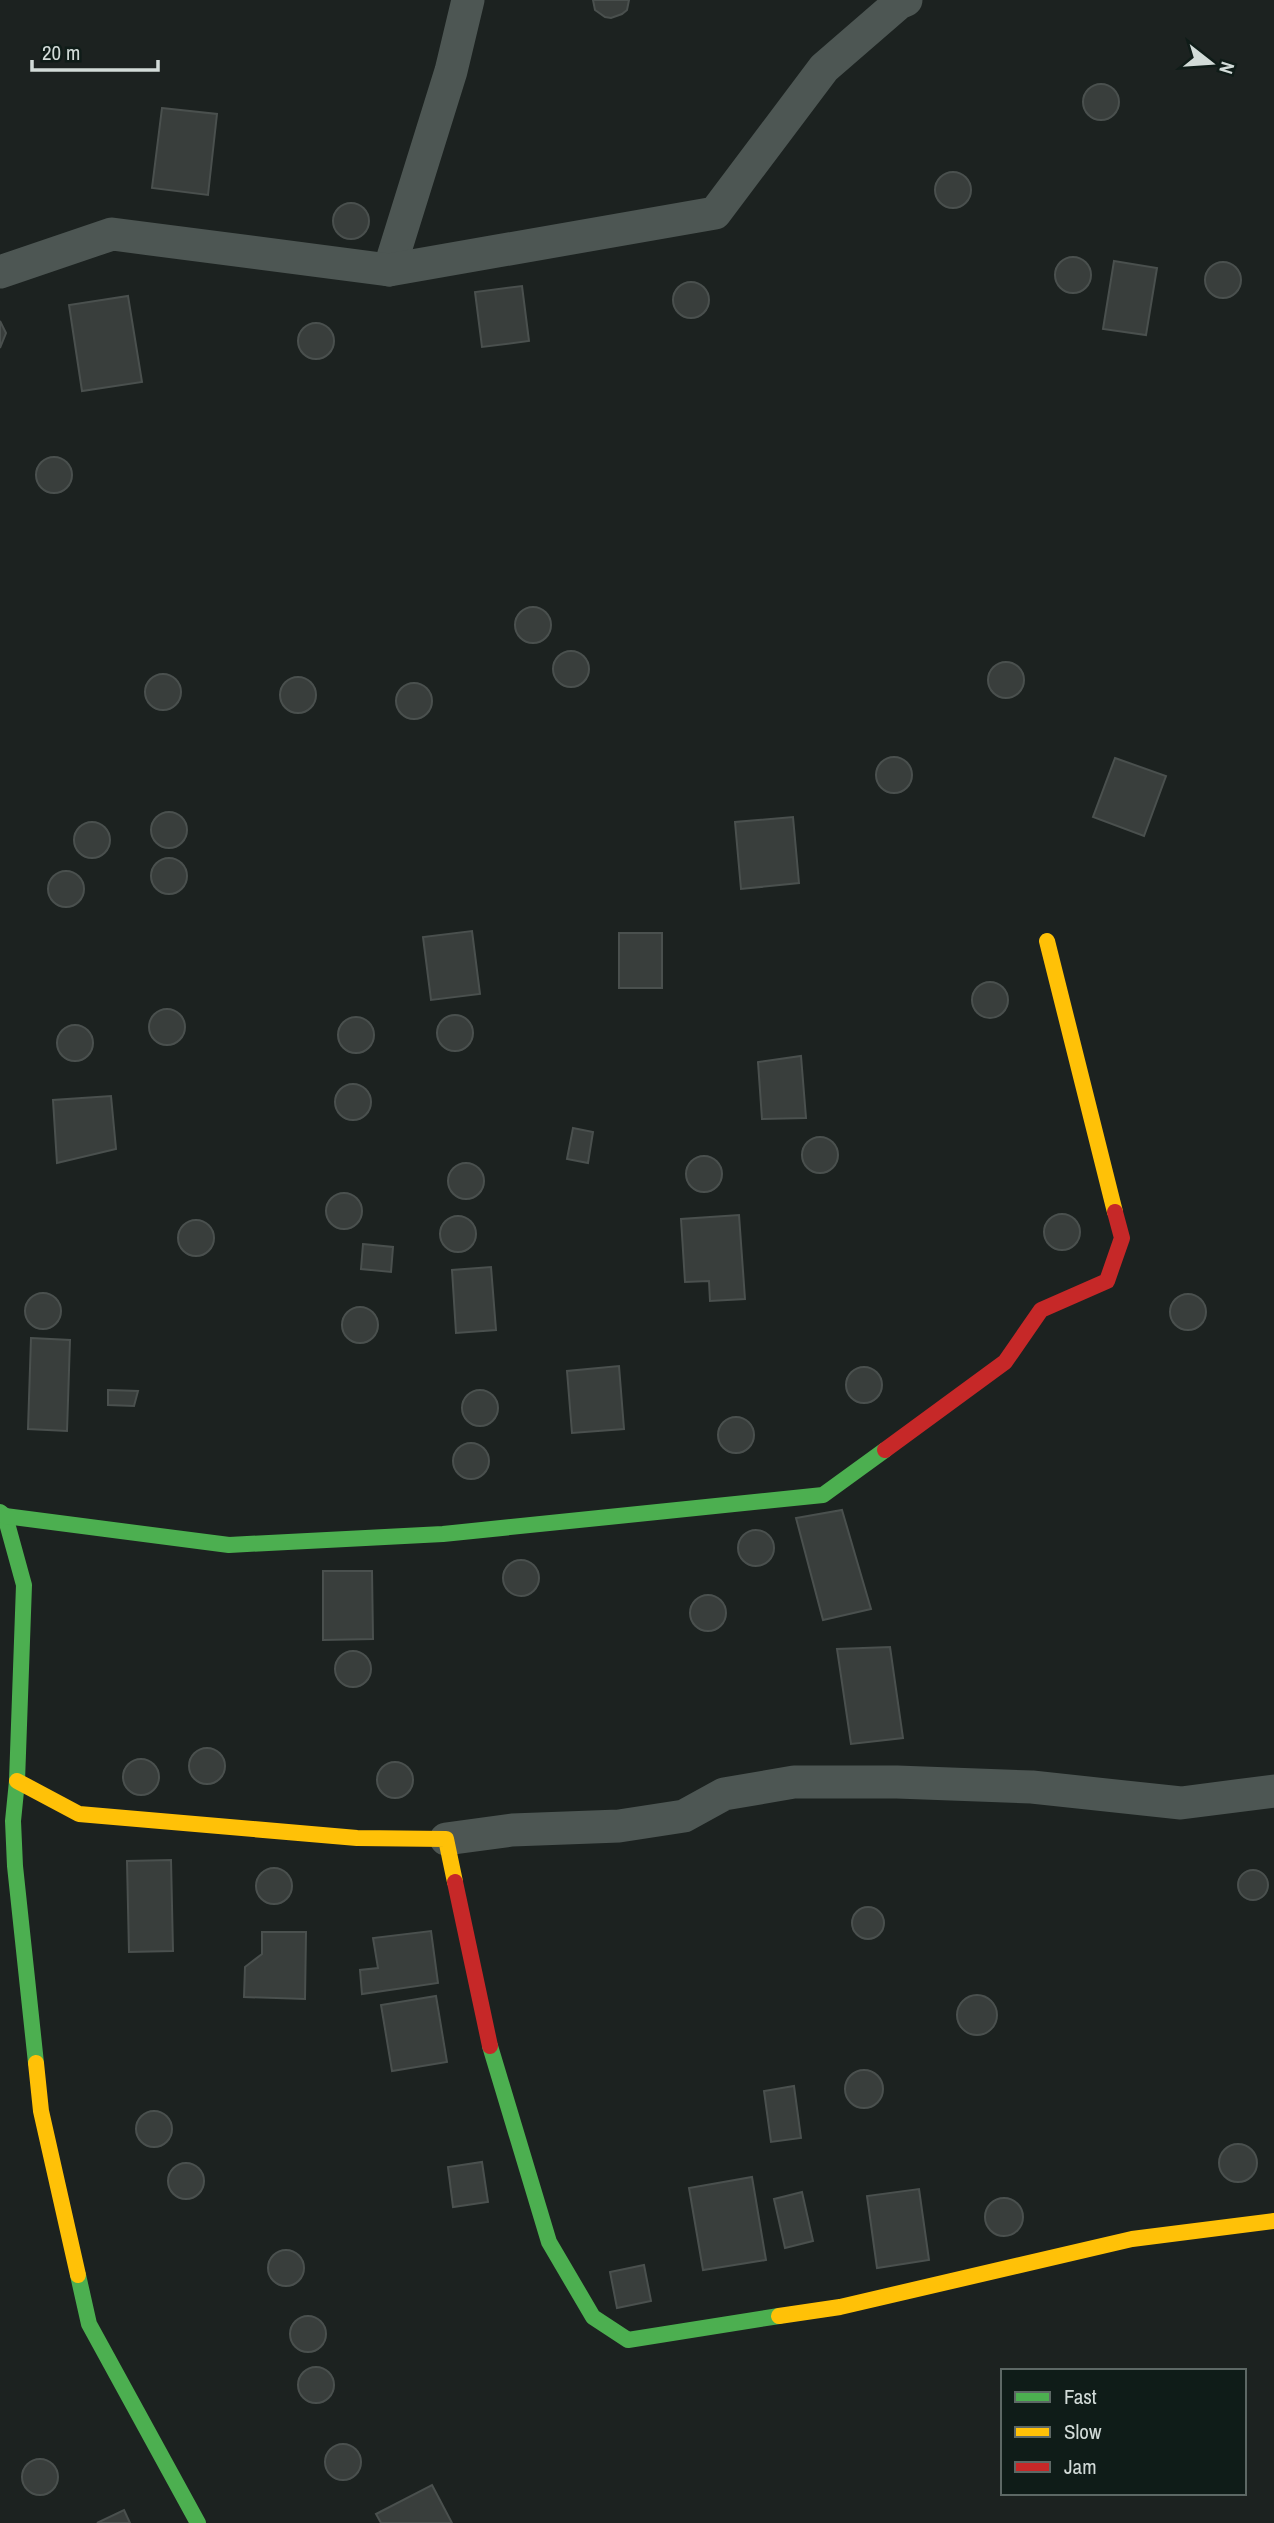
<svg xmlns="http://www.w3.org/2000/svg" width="1274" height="2523" font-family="'Archivo Narrow',sans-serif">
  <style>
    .building { fill: #393e3c; stroke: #4a504e; stroke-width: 2 }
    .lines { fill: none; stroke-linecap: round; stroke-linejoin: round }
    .street { stroke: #4d5653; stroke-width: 33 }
    .fast { stroke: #4caf50; stroke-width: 16 }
    .slow { stroke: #ffc107; stroke-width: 16 }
    .jam { stroke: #c62828; stroke-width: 16 }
  </style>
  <rect width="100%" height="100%" fill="#1c2220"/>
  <g class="building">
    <polygon points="593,0 629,0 627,10 622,14 611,18 605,17 595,10"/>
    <circle cx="1101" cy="102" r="18"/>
    <polygon points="162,108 217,114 208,195 152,188"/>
    <circle cx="953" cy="190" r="18"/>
    <circle cx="351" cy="221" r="18"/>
    <circle cx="1073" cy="275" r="18"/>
    <polygon points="1114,261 1157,268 1146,335 1103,329"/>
    <circle cx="1223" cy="280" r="18"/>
    <circle cx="691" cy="300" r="18"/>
    <polygon points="522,286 529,341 482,347 475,292"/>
    <polygon points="128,296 142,382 82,391 69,305"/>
    <polygon points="0,321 6,333 0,348"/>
    <circle cx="316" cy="341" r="18"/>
    <circle cx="54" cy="475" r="18"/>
    <circle cx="533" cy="625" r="18"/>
    <circle cx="571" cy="669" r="18"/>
    <circle cx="1006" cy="680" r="18"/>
    <circle cx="163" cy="692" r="18"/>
    <circle cx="298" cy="695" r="18"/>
    <circle cx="414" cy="701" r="18"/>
    <circle cx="894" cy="775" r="18"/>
    <polygon points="1115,758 1166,776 1144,836 1093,817"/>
    <circle cx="169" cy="830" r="18"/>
    <polygon points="793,817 799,883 741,889 735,822"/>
    <circle cx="92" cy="840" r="18"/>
    <circle cx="169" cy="876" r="18"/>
    <circle cx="66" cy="889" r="18"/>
    <polygon points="472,931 480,994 431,1000 423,937"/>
    <rect x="619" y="933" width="43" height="55"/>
    <circle cx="990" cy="1000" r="18"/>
    <circle cx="167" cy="1027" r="18"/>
    <circle cx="455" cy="1033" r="18"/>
    <circle cx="356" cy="1035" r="18"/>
    <circle cx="75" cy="1043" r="18"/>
    <polygon points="801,1056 806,1118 762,1119 758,1062"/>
    <circle cx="353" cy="1102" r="18"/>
    <polygon points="111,1096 116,1149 57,1163 53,1100"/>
    <polygon points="573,1128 593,1132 588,1163 567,1159"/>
    <circle cx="820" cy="1155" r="18"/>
    <circle cx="704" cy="1174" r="18"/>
    <circle cx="466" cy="1181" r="18"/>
    <circle cx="344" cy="1211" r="18"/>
    <circle cx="1062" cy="1232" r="18"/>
    <polygon points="739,1215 745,1299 710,1301 709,1281 685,1282 681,1219"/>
    <circle cx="458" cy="1234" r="18"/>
    <circle cx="196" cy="1238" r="18"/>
    <polygon points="363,1244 393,1247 391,1272 361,1269"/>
    <polygon points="491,1267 496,1330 456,1333 452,1270"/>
    <circle cx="43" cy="1311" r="18"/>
    <circle cx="1188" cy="1312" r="18"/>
    <circle cx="360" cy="1325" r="18"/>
    <polygon points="31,1338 70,1340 67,1431 28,1429"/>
    <polygon points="619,1366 624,1429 572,1433 567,1371"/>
    <circle cx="864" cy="1385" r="18"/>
    <circle cx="480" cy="1408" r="18"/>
    <polygon points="108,1390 138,1391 134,1406 108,1405"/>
    <circle cx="736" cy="1435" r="18"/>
    <circle cx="471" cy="1461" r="18"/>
    <polygon points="842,1510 871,1609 823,1620 796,1518"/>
    <circle cx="756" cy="1548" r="18"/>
    <circle cx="521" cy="1578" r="18"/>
    <polygon points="323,1571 372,1571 373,1639 323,1640"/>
    <circle cx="708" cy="1613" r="18"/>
    <polygon points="890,1647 903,1738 851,1744 837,1649"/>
    <circle cx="353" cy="1669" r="18"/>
    <circle cx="207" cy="1766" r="18"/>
    <circle cx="141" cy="1777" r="18"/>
    <circle cx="395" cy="1780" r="18"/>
    <polygon points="171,1860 173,1951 129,1952 127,1861"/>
    <circle cx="274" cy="1886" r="18"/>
    <circle cx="1253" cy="1885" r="15"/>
    <circle cx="868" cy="1923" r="16"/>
    <polygon points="431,1931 438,1983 362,1994 360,1970 378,1968 373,1938"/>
    <polygon points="262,1932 306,1932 305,1999 244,1997 245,1967 262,1954"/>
    <circle cx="977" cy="2015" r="20"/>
    <polygon points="436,1996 447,2062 392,2071 381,2005"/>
    <circle cx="864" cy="2089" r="19"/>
    <polygon points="794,2086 801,2138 771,2142 764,2091"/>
    <circle cx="154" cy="2129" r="18"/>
    <circle cx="1238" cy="2163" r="19"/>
    <polygon points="482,2162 488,2202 453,2207 448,2167"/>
    <circle cx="186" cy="2181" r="18"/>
    <polygon points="752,2177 766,2260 703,2270 689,2188"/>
    <polygon points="919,2189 929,2260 877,2268 867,2196"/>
    <polygon points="802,2192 813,2241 785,2248 774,2199"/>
    <circle cx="1004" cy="2217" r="19"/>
    <circle cx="286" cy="2268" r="18"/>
    <polygon points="644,2265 651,2301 617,2308 610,2272"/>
    <circle cx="308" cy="2334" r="18"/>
    <circle cx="316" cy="2385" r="18"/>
    <circle cx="343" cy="2462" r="18"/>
    <circle cx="40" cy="2477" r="18"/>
    <polygon points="432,2485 452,2523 381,2523 376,2514"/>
    <polygon points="124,2510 130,2523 97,2523"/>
  </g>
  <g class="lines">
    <g class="street">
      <polyline points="389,270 451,71 468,0"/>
      <polyline points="0,272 112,234 389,270 715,213 824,68 899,3 906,0"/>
      <polyline points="446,1839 512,1830 619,1826 684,1816 724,1794 794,1782 897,1782 1032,1787 1181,1803 1274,1791"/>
    </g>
    <g class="fast">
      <polyline points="0,1512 5,1516 24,1585 17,1781 13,1821 15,1866 36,2063"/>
      <polyline points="5,1516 229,1545 443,1534 823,1495 885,1450"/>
      <polyline points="490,2046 549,2242 593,2317 628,2340 779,2316"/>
      <polyline points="78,2275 89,2324 198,2523"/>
    </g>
    <g class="slow">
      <polyline points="1047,941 1115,1212"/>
      <polyline points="17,1781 79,1814 357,1838 446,1839 455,1882"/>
      <polyline points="36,2063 41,2111 78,2275"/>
      <polyline points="779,2316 840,2307 1132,2239 1274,2221"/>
    </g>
    <g class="jam">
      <polyline points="885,1450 1005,1362 1041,1310 1107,1281 1122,1238 1115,1212"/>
      <polyline points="455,1882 490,2046"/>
    </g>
  </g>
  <rect x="1001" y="2369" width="245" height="126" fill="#0f1c18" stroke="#5d6865" stroke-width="2"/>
  <rect x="1015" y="2392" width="35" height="10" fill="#4caf50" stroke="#5d6865" stroke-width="2"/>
  <text x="1064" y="2404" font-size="21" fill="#d2dbd8">Fast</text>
  <rect x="1015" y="2427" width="35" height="10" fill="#ffc107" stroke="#5d6865" stroke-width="2"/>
  <text x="1064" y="2439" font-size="21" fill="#d2dbd8">Slow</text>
  <rect x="1015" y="2462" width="35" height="10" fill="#c62828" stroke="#5d6865" stroke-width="2"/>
  <text x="1064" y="2474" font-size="21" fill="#d2dbd8">Jam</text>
  <g transform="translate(1211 63) rotate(107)" stroke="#0f1c18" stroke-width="5" paint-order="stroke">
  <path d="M0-5L12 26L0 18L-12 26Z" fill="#d2dbd8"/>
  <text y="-10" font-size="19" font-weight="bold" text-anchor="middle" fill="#d2dbd8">N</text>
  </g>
  <path d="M32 60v10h126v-10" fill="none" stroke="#d2dbd8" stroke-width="3.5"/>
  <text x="42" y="60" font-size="21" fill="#d2dbd8" stroke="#0f1c18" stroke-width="5" paint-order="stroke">20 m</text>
</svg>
